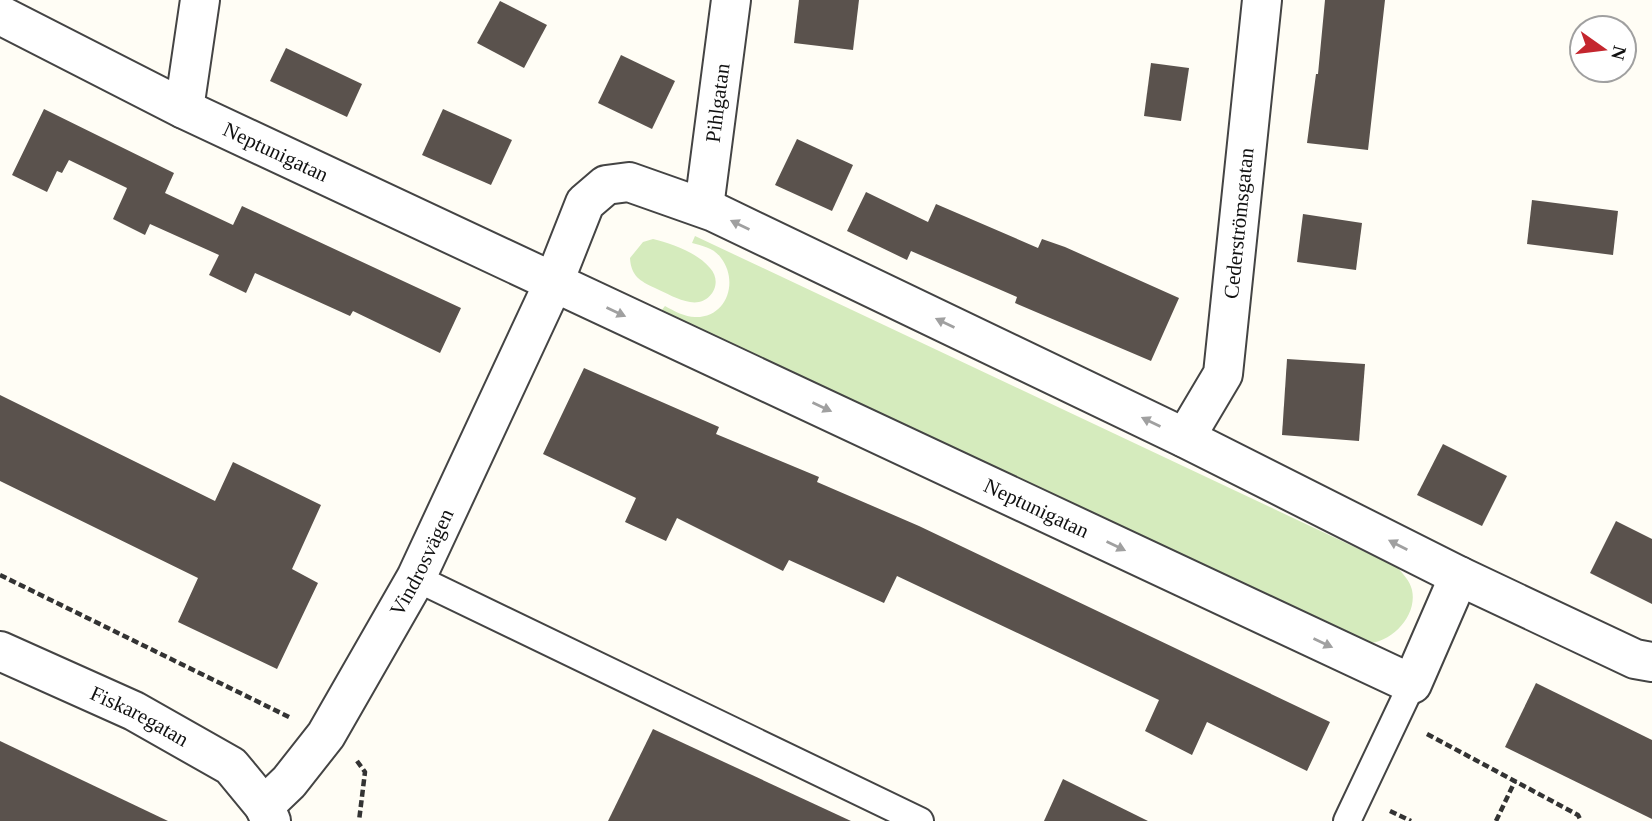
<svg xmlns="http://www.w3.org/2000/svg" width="1652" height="821" font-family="'Times New Roman',serif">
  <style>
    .green { fill: #d5ebbd }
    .building { fill: #5a524d }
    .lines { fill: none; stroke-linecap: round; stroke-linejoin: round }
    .service-casing { stroke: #444; stroke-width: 30 }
    .minor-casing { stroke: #444; stroke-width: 42 }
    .tertiary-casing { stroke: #444; stroke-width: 42 }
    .path { stroke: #333; stroke-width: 4.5; stroke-dasharray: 7 3.5; stroke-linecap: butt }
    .service { stroke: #fff; stroke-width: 26 }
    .minor { stroke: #fff; stroke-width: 38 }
    .tertiary { stroke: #fff; stroke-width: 38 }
    .oneway { fill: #a0a0a0 }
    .labels { text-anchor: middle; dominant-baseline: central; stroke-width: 7; stroke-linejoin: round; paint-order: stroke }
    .street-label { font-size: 21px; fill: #111; stroke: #fff }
  </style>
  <rect width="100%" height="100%" fill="#fffdf5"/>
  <g class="green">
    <path d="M 695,236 L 1397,567 C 1403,574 1410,581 1412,590 C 1418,617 1389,646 1363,643 L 661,311 L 665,306 C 674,311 685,317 695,317 C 727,318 739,281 721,258 C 714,248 703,246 692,243 Z"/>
    <path d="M 653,239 C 671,243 698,253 710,268 C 724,283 710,306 690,302 C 678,300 666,293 655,288 C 640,281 631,276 630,258 L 643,242 Z"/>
  </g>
  <g class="building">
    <polygon points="799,0 859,0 853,50 794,43"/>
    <polygon points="1325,0 1385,0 1368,150 1307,143 1316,74 1318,74"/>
    <polygon points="500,1 547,25 524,68 477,43"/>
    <polygon points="286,48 362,84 347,117 270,81"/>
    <polygon points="621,55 675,81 652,129 598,103"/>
    <polygon points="1151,63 1189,68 1181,121 1144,116"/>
    <polygon points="44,109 174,173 165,193 233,225 242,206 461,308 440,353 353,311 350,316 255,273 246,293 209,275 219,255 150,224 145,235 113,219 127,188 69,160 62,173 57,171 47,192 12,175"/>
    <polygon points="443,109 512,140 491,185 422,155"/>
    <polygon points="797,139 853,165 832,211 775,185"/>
    <polygon points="866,192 928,222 936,204 1038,248 1042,239 1065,247 1179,298 1151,361 1015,303 1017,297 911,251 907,260 847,231"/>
    <polygon points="1532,200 1618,211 1613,255 1527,244"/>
    <polygon points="1303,214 1362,223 1356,270 1297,262"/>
    <polygon points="1287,359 1365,364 1359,441 1282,435"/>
    <polygon points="584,368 719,427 716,434 819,477 817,482 919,526 1330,722 1307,771 1207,722 1192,755 1145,731 1159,700 897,576 884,603 789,560 783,571 677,518 666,541 625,522 636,498 543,454"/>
    <polygon points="0,395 215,501 233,462 321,505 292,569 318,583 277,669 178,622 198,578 0,481"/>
    <polygon points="1443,444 1507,476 1482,526 1417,495"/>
    <polygon points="1616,521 1652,539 1652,604 1590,573"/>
    <polygon points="1536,683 1652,740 1652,819 1505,747"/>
    <polygon points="653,729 851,821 608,821"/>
    <polygon points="0,741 168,821 0,821"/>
    <polygon points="1063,779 1148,821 1044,821"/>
  </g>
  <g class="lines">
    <defs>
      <g id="service">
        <polyline points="416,578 920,821"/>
        <polyline points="1347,821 1412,684"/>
      </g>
      <g id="minor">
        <path id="s1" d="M 0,15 L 184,109 L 1412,684 L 1459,576"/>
        <polyline points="184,109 200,0"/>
        <path id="s2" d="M 704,207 L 731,0"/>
        <path id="s3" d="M 1185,438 L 1223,374 L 1262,0"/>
        <path id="s4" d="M 264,806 L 289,782 L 326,735 L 416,578 L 553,284 L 585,203 L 606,185 L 629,182 L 714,212 L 1185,438 L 1459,576 L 1635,659 L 1652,662"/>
      </g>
      <g id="tertiary">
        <path id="s5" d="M 0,651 L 134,711 L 231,766 L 264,806 L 271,821"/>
      </g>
    </defs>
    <use href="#service" class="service-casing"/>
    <use href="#minor" class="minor-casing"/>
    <use href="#tertiary" class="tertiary-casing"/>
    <g class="path">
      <polyline points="0,575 289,717"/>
      <polyline points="1427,734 1578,815 1581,821"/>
      <polyline points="357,761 365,772 359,821"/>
      <polyline points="1390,811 1411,821"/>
      <polyline points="1496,821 1515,781"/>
    </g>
    <use href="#service" class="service"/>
    <use href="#minor" class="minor"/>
    <use href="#tertiary" class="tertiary"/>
  </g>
  <defs><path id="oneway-solid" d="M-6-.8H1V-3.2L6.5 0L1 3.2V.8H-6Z" transform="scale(1.75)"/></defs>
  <g class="oneway">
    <use href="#oneway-solid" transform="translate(740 225) rotate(-154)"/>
    <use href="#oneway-solid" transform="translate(616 312) rotate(25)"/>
    <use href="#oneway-solid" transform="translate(945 323) rotate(-154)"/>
    <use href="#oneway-solid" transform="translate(822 407) rotate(25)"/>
    <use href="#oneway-solid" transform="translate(1151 422) rotate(-154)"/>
    <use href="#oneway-solid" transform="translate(1398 545) rotate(-153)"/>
    <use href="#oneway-solid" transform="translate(1116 546) rotate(26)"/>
    <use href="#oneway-solid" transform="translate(1323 643) rotate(25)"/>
  </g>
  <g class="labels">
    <g class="street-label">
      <text stroke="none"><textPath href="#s2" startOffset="105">Pihlgatan</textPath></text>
      <text stroke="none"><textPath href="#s1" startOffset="308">Neptunigatan</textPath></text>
      <text stroke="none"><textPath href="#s3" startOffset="226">Cederströmsgatan</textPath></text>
      <text stroke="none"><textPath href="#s1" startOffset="1148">Neptunigatan</textPath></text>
      <text stroke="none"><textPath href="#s4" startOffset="292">Vindrosvägen</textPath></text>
      <text stroke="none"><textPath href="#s5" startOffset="154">Fiskaregatan</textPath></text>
    </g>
  </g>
  <g transform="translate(1603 49) rotate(104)"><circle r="33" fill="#ffffff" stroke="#a0a0a0" stroke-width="2"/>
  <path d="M0-5L12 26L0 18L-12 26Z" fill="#c4262e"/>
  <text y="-10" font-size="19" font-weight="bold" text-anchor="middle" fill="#111111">N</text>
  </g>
</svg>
